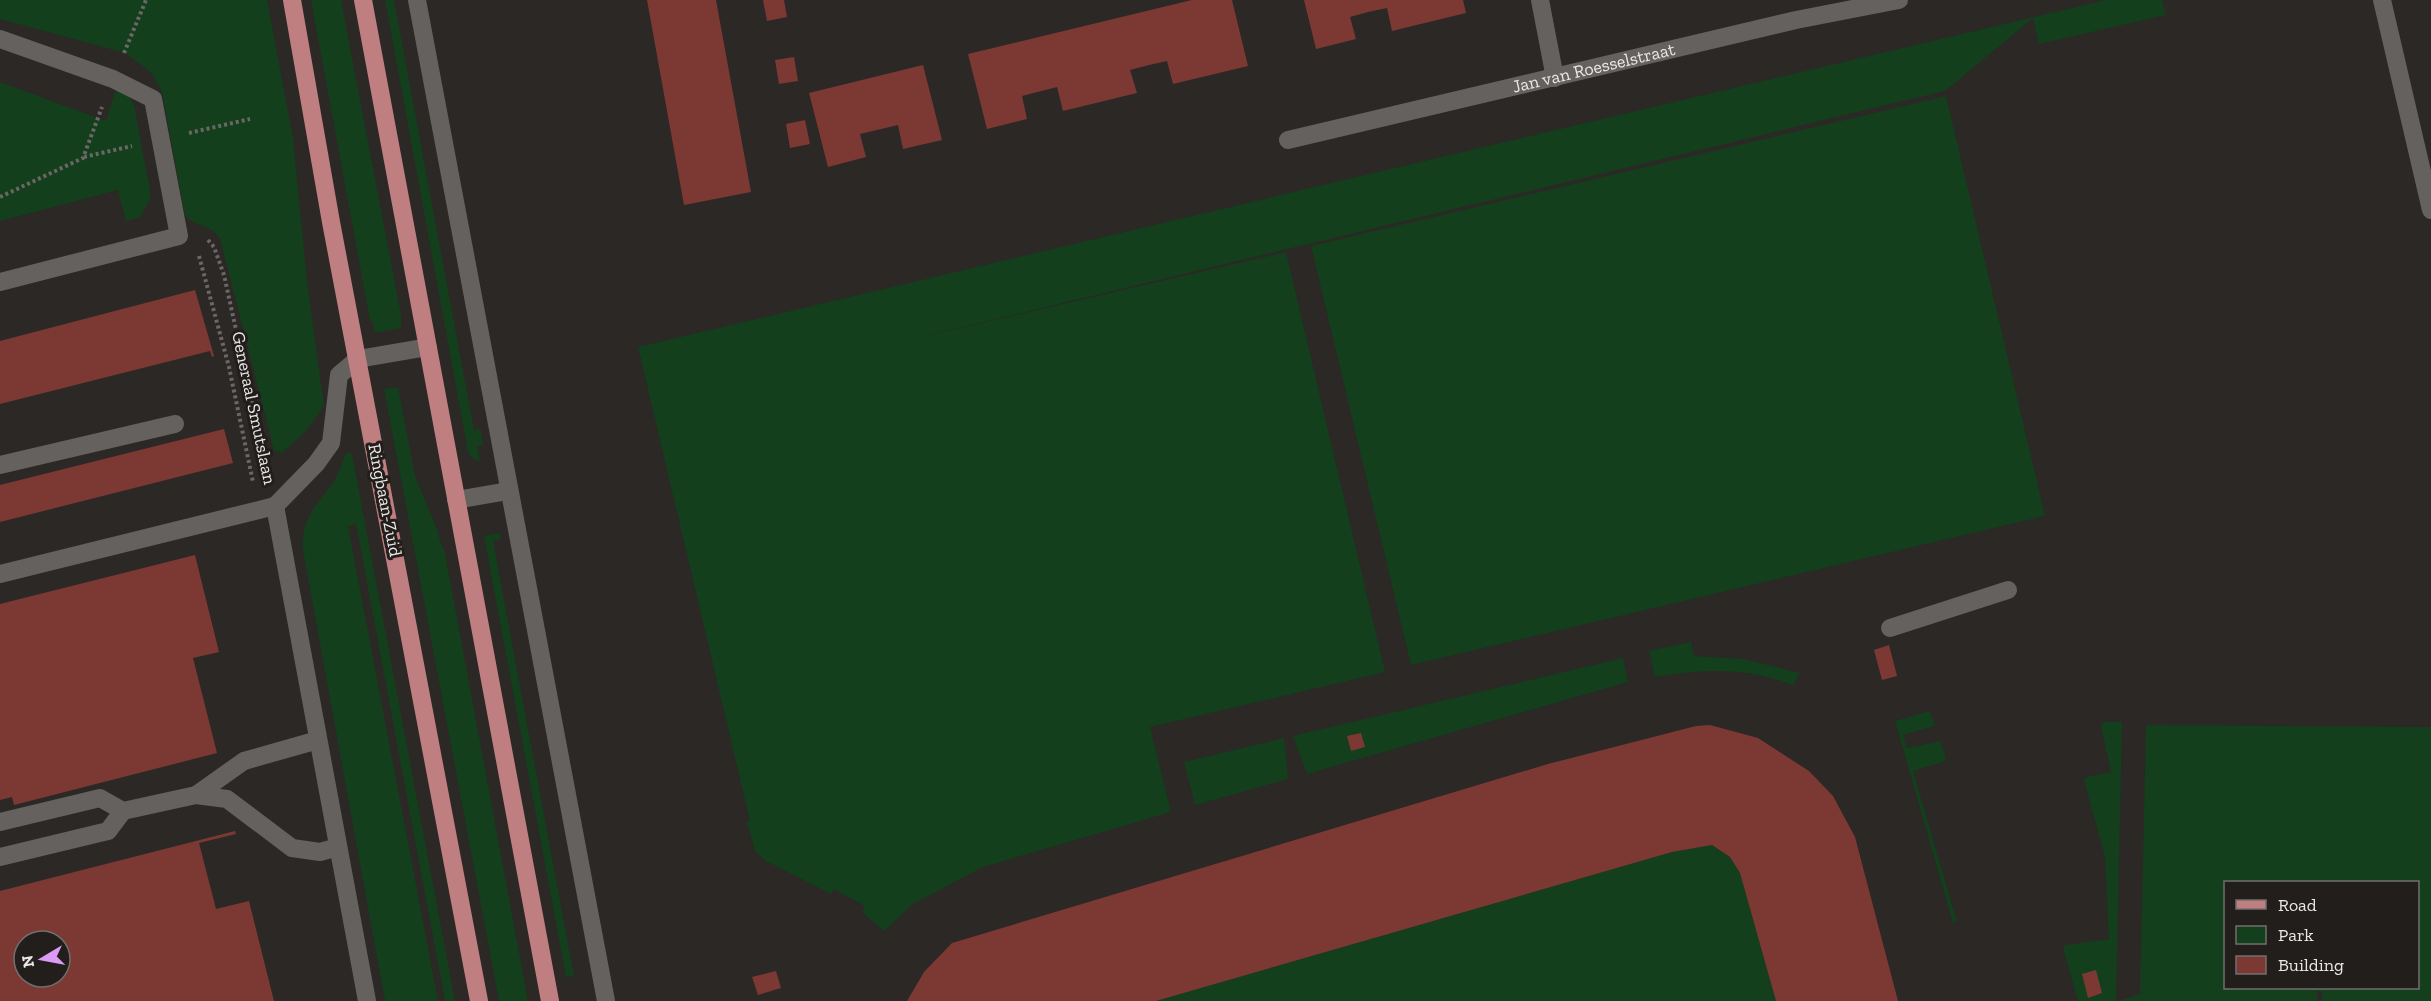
<svg xmlns="http://www.w3.org/2000/svg" width="2431" height="1001" font-family="'Zilla Slab',serif">
  <style>
    .green { fill: #133f1c; fill-rule: evenodd }
    .building { fill: #7c3934; fill-rule: evenodd }
    .lines { fill: none; stroke-linecap: round; stroke-linejoin: round }
    .path { stroke: #6a6765; stroke-width: 4; stroke-dasharray: 3 3; stroke-linecap: butt }
    .minor { stroke: #65615f; stroke-width: 18 }
    .major { stroke: #bf7e80; stroke-width: 18 }
    .labels { text-anchor: middle; dominant-baseline: central; stroke-width: 6; stroke-linejoin: round; paint-order: stroke }
    .street-label { font-size: 18px; fill: #eae8e7; stroke: #221e1c }
  </style>
  <rect width="100%" height="100%" fill="#2b2826"/>
  <g class="green">
    <path d="M 0,0 L 267,0 L 293,138 L 307,282 L 324,406 L 305,432 L 282,453 L 274,450 L 220,238 C 207,221 196,229 185,215 L 162,92 L 151,72 L 125,53 L 0,19 Z"/>
    <polygon points="311,0 341,0 401,315 401,328 375,333 372,321 370,321"/>
    <polygon points="385,0 394,0 474,430 481,429 483,445 477,446 480,462 471,457 468,452"/>
    <polygon points="2106,0 2162,0 2166,15 2039,44 2033,18 1945,91 896,343 1286,252 1385,672 1150,727 1171,812 983,867 913,904 884,931 862,912 865,906 834,889 831,894 766,861 755,852 747,822 750,821 638,347"/>
    <polygon points="0,82 106,121 116,89 127,94 134,105 150,190 150,200 139,218 126,221 118,190 0,221"/>
    <polygon points="1946,96 2045,516 1411,665 1311,246"/>
    <polygon points="398,387 415,476 437,529 442,548 444,548 528,1001 499,1001 386,399 384,389"/>
    <path d="M 350,452 L 352,454 L 455,1001 L 445,1001 L 356,524 L 348,526 L 438,1001 L 385,1001 L 303,550 C 301,515 318,506 335,479 C 340,471 342,462 346,453 Z"/>
    <polygon points="500,533 501,539 493,541 574,976 566,977 484,536"/>
    <path d="M 1691,642 L 1694,656 L 1743,659 L 1800,673 L 1793,685 C 1744,667 1706,669 1655,677 L 1649,651 Z"/>
    <polygon points="1623,658 1628,682 1307,774 1293,736"/>
    <polygon points="1930,711 1935,726 1903,735 1907,748 1940,741 1946,758 1943,762 1913,771 1957,922 1953,923 1895,721"/>
    <polygon points="2104,722 2122,722 2116,1001 2078,1001 2063,948 2065,945 2109,939 2105,857 2084,781 2086,777 2111,772 2101,726"/>
    <path d="M 2146,725 L 2431,727 L 2431,1001 L 2322,1001 L 2322,991 L 2317,991 L 2317,1001 L 2118,1001 L 2140,994 ZM 2226,882 L 2418,882 L 2418,988 L 2226,988 Z"/>
    <polygon points="1284,738 1288,779 1195,805 1184,762"/>
    <polygon points="1712,845 1730,857 1740,873 1776,1001 1156,1001 1672,852"/>
  </g>
  <g class="building">
    <polygon points="647,0 716,0 751,192 684,205"/>
    <polygon points="763,0 784,0 787,17 767,21"/>
    <polygon points="1192,0 1232,0 1248,66 1173,84 1167,61 1149,65 1130,70 1137,93 1063,111 1057,87 1022,96 1027,119 987,129 968,54"/>
    <polygon points="1304,0 1463,0 1466,13 1392,31 1387,8 1368,12 1350,17 1356,39 1316,49"/>
    <polygon points="794,57 798,81 779,84 775,60"/>
    <polygon points="923,65 942,140 903,149 898,125 860,134 866,157 828,167 809,93"/>
    <polygon points="805,120 810,144 790,148 786,124"/>
    <polygon points="195,290 214,356 212,357 210,351 0,404 0,341"/>
    <polygon points="224,429 233,463 0,522 0,485"/>
    <polygon points="195,555 219,652 193,658 217,753 14,805 12,797 0,800 0,604"/>
    <polygon points="1889,645 1897,676 1882,680 1874,650"/>
    <polygon points="1710,725 1758,738 1809,771 1833,796 1855,837 1898,1001 1776,1001 1740,873 1730,857 1712,845 1672,852 1156,1001 907,1001 924,972 952,943 1548,764 1696,726"/>
    <polygon points="1361,733 1365,747 1351,751 1347,736"/>
    <path d="M 235,831 L 236,834 L 199,843 L 216,909 L 249,901 L 274,1001 L 0,1001 L 0,891 ZM 24,941 L 60,941 L 60,977 L 24,977 Z"/>
    <polygon points="2096,970 2102,993 2088,998 2082,974"/>
    <polygon points="776,971 781,988 758,995 752,977"/>
  </g>
  <g class="lines">
    <g class="path">
      <polyline points="124,53 146,0"/>
      <polyline points="189,133 250,119"/>
      <polyline points="84,157 132,146"/>
      <polyline points="0,197 83,158 102,107"/>
      <polyline points="208,240 214,247 224,275 267,471"/>
      <polyline points="199,256 229,367 253,482"/>
    </g>
    <g class="minor">
      <polyline points="417,0 606,1001"/>
      <polyline points="1540,0 1555,78"/>
      <polyline points="2382,0 2431,210"/>
      <polyline points="0,39 113,79 153,99 179,236 0,282"/>
      <path id="s1" d="M 1288,140 L 1796,20 L 1899,0"/>
      <polyline points="0,465 175,424"/>
      <polyline points="456,500 508,491"/>
      <polyline points="275,506 367,1001"/>
      <polyline points="275,506 316,464 331,443 339,375 358,359 428,347"/>
      <polyline points="0,574 275,506"/>
      <polyline points="1890,628 2008,590"/>
      <polyline points="196,795 244,761 318,740"/>
      <polyline points="123,811 196,795 227,799 292,848 320,852 338,847"/>
      <polyline points="0,822 100,798 123,811 108,831 0,857"/>
    </g>
    <g class="major">
      <polyline points="292,0 331,222 479,1001"/>
      <polyline points="363,0 550,1001"/>
    </g>
  </g>
  <g class="labels">
    <g class="street-label">
      <text stroke="none"><textPath href="#s1" startOffset="314">Jan van Roesselstraat</textPath></text>
      <text transform="translate(254 408) rotate(78)">Generaal Smutslaan</text>
      <text transform="translate(385 500) rotate(79)">Ringbaan-Zuid</text>
    </g>
  </g>
  <rect x="2224" y="881" width="195" height="108" fill="#221e1c" stroke="#726f6d" stroke-width="1.5"/>
  <rect x="2236" y="900" width="30" height="9" fill="#bf7e80" stroke="#726f6d" stroke-width="1.5"/>
  <text x="2278" y="911" font-size="18" fill="#eae8e7">Road</text>
  <rect x="2236" y="926" width="30" height="18" fill="#133f1c" stroke="#726f6d" stroke-width="1.5"/>
  <text x="2278" y="941" font-size="18" fill="#eae8e7">Park</text>
  <rect x="2236" y="956" width="30" height="18" fill="#7c3934" stroke="#726f6d" stroke-width="1.5"/>
  <text x="2278" y="971" font-size="18" fill="#eae8e7">Building</text>
  <g transform="translate(42 959) rotate(260)"><circle r="28" fill="#221e1c" stroke="#726f6d" stroke-width="1.5"/>
  <path d="M0-4.5L10 22L0 15L-10 22Z" fill="#da9af6"/>
  <text y="-9" font-size="16" font-weight="bold" text-anchor="middle" fill="#eae8e7">N</text>
  </g>
</svg>
